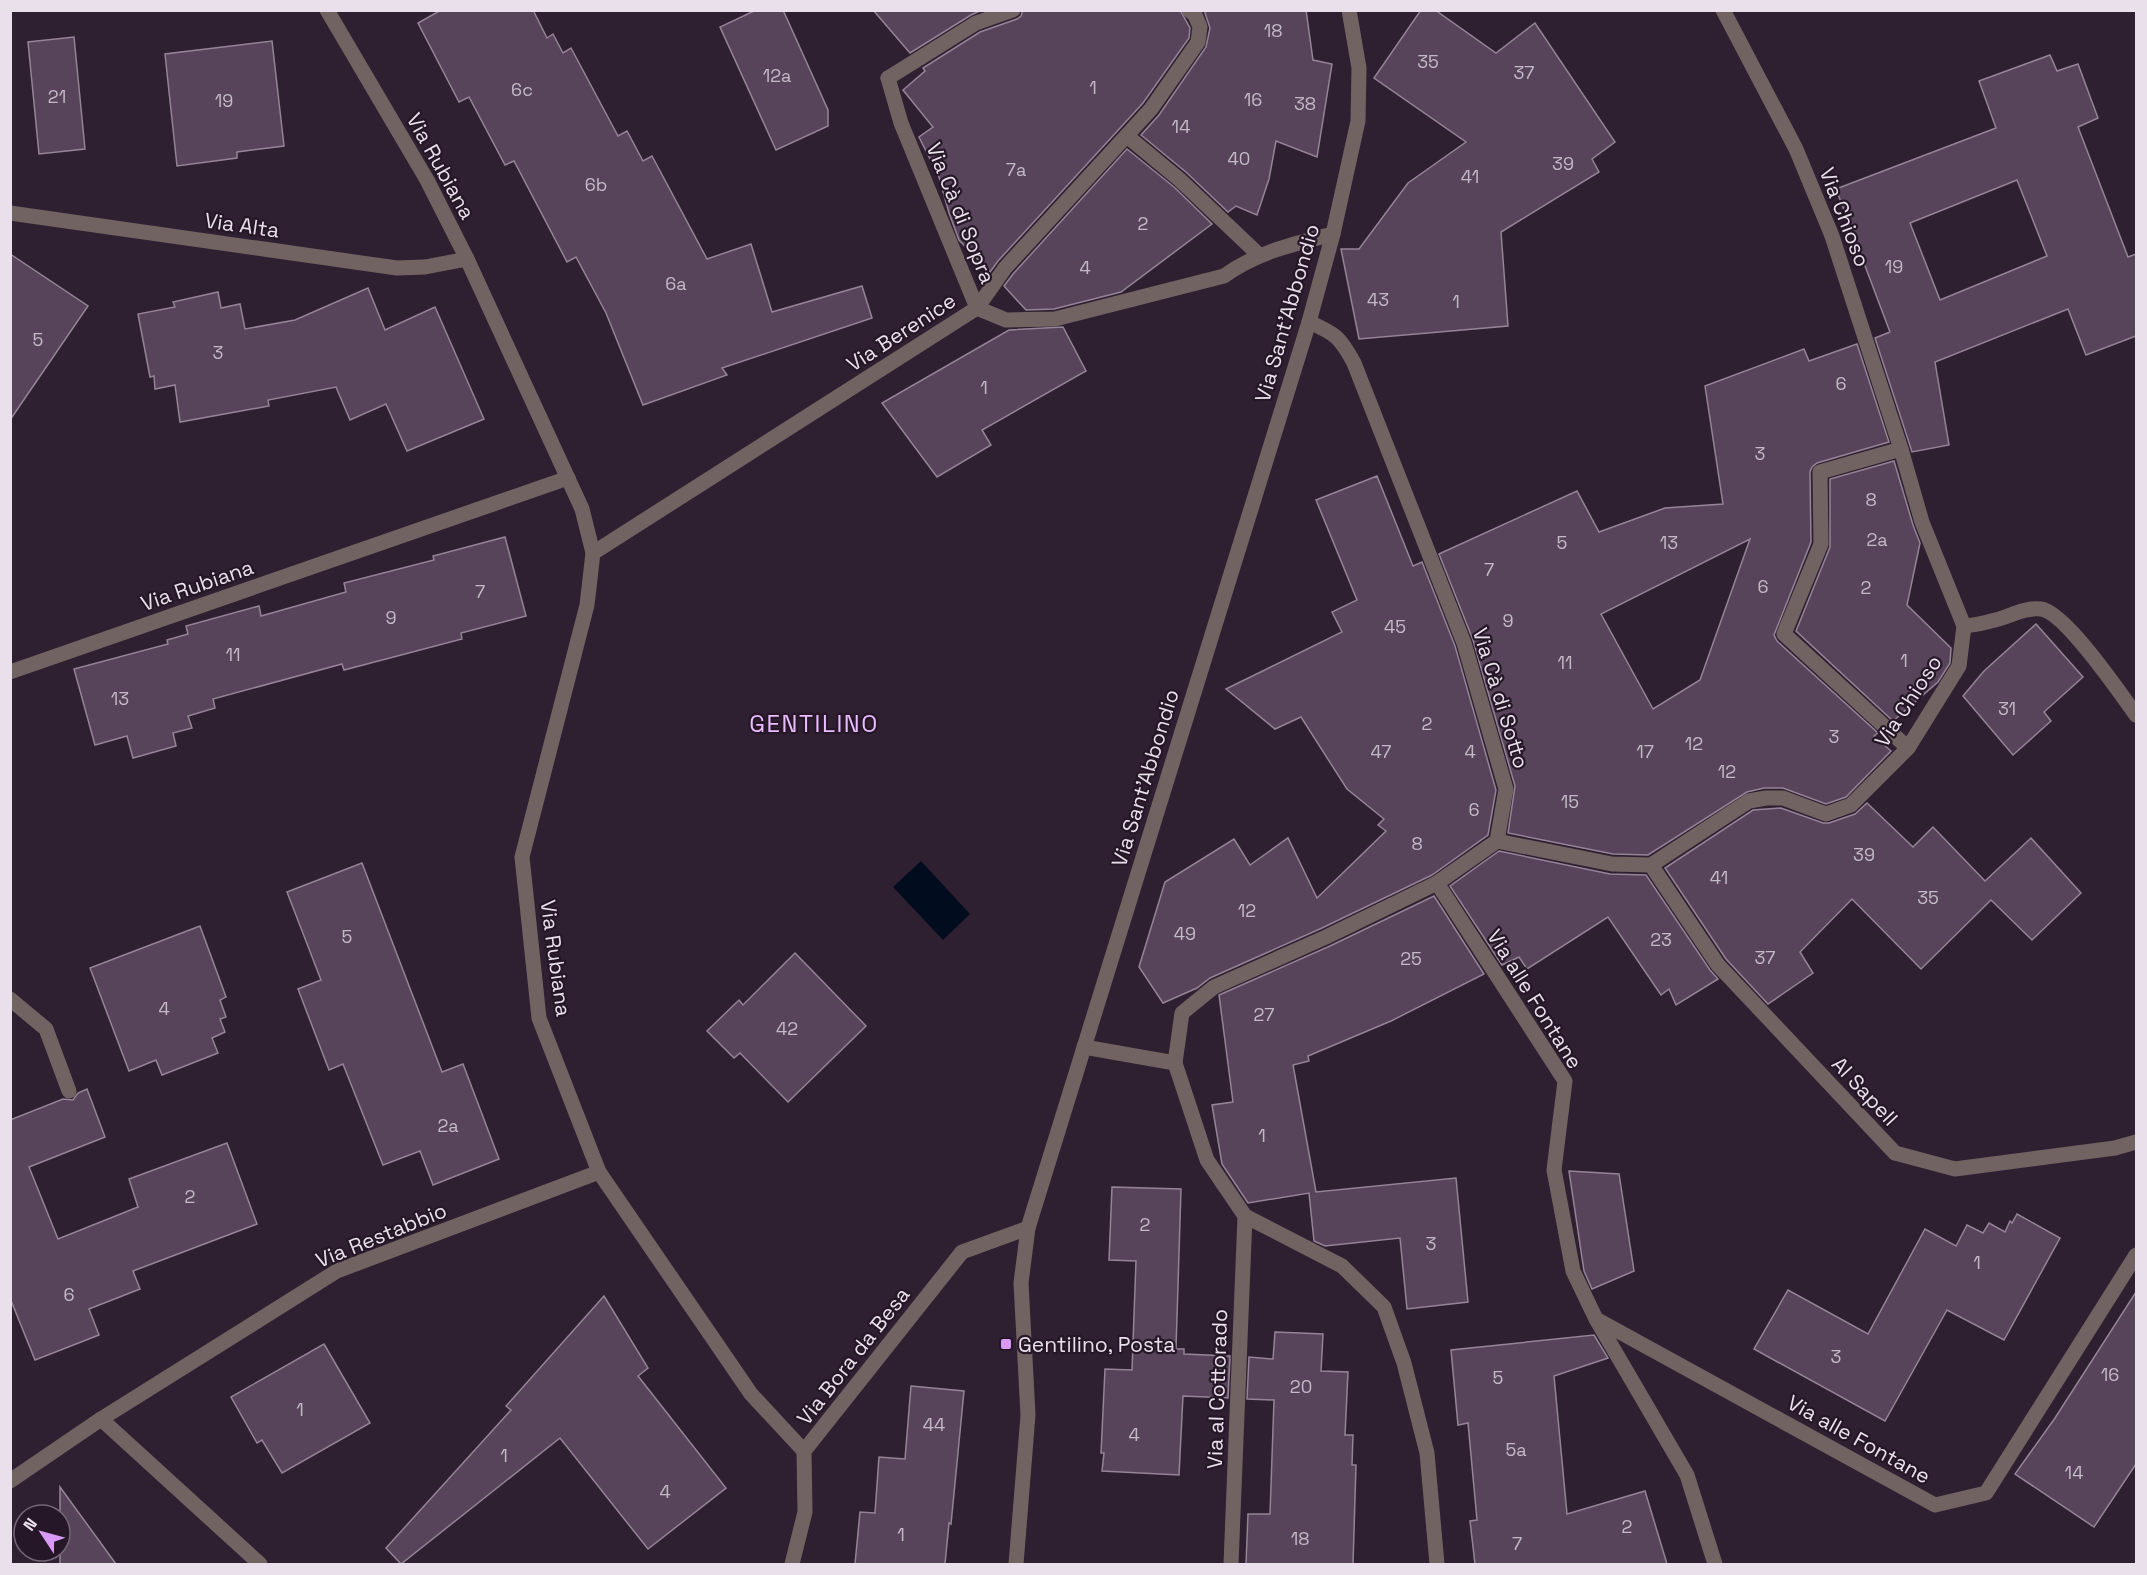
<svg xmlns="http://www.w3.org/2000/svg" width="2147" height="1575" font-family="'Space Grotesk',sans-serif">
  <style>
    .water { fill: #010c1e }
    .building { fill: #57445a; stroke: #958397; stroke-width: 1.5; fill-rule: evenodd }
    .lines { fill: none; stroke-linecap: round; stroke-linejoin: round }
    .service { stroke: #726363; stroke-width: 15 }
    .pedestrian { stroke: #726363; stroke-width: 15 }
    .minor { stroke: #726363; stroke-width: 15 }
    .tertiary { stroke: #726363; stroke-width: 15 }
    .poi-dot { fill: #d99af7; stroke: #251727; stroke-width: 2 }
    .labels { text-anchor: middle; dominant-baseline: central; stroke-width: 4.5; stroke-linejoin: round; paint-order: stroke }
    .number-label { font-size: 18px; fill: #c4b9c7 }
    .street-label { font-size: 21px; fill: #e9e0eb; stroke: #251727 }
    .poi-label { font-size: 21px; fill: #e9e0eb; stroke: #251727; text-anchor: start }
    .quarter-label { font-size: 24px; letter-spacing: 1.5px; fill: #e8bcfd; stroke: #251727 }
  </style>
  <rect width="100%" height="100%" fill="#2f2031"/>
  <polygon class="water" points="921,861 970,914 943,940 893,887"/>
  <g class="building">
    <polygon points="441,10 533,10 547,38 553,34 563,53 571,48 618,136 627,131 643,161 652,156 707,259 751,244 772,312 862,286 872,318 722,368 727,375 643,405 606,313 576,257 567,262 514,161 505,165 469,97 459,102 418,23"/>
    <polygon points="756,10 783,10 828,110 828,126 776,150 720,27"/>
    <polygon points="873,10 982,10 971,15 910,53"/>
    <polygon points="1023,10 1180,10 1190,28 1189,38 1143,103 998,261 990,272 959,240 949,213 939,177 919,137 933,127 903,90 925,71 923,68 980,32 1017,19 1021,16"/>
    <polygon points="1204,10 1306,10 1313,60 1332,64 1317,157 1276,141 1269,179 1257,215 1236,206 1228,212 1187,173 1141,135 1159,115 1206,47 1210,28"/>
    <polygon points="1421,10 1435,10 1496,53 1535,23 1615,142 1592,159 1599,172 1501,232 1508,326 1359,339 1341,249 1359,249 1408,183 1466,142 1374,78"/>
    <polygon points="74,37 85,149 39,154 28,42"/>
    <polygon points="272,41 284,146 237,152 237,158 177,166 165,54"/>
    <path d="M 2050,55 L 2057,71 L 2078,64 L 2098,118 L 2078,127 L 2128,257 L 2136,254 L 2136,336 L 2086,355 L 2068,309 L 1935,362 L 1949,445 L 1912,452 L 1875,338 L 1890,332 L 1836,189 L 1996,128 L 1979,81 ZM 2017,180 L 2047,256 L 1940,300 L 1910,223 Z"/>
    <polygon points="1127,149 1174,187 1212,224 1121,292 1054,309 1026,310 1004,286 1013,274"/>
    <polygon points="10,254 88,306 10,420"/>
    <polygon points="368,288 385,330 435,307 484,419 407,451 386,404 350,420 336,387 268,400 269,406 180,422 175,385 155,389 154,376 150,377 138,314 175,307 173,302 218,292 221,308 240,304 245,329 295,320"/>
    <polygon points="1063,327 1086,371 982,430 991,445 937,477 882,403 1009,330"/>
    <path d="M 1857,344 L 1889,442 L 1817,463 L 1812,467 L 1810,472 L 1811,542 L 1774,635 L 1777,641 L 1878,733 L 1874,736 L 1891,751 L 1846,797 L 1826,804 L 1783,788 L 1764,788 L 1747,792 L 1648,855 L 1613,854 L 1508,833 L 1515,786 L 1473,640 L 1439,554 L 1577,491 L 1599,532 L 1665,508 L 1723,504 L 1705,386 L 1804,349 L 1809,361 ZM 1750,539 L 1700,680 L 1653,709 L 1601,614 Z"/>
    <polygon points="1894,461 1913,525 1920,543 1907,605 1951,648 1950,663 1938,682 1893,721 1796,631 1830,547 1830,479"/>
    <polygon points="1377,476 1413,566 1422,562 1455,646 1496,790 1488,835 1432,875 1322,928 1210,978 1197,988 1163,1003 1139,967 1165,882 1234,839 1250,865 1288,838 1317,898 1386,831 1378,825 1384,819 1347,789 1301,717 1275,729 1226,689 1342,632 1332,612 1357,600 1316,500"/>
    <polygon points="505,537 526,616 461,633 462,639 344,670 342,664 213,699 215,708 188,716 192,728 173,733 176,746 133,758 127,736 95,745 74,669 168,644 167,640 188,634 186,626 259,606 261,616 346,592 344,583 434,560 433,556"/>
    <polygon points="2036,624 2083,677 2044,712 2051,721 2013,755 1963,696 1984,671"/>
    <polygon points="1867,803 1913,847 1933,827 1985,881 2031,838 2081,893 2032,940 1991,900 1921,969 1852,899 1800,952 1813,973 1768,1004 1726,959 1665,868 1753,810 1781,808 1823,823 1829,823 1855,814"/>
    <polygon points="1499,851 1610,874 1646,875 1710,970 1718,979 1676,1005 1669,989 1661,995 1608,917 1527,969 1519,957 1502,965 1450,886"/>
    <polygon points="362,863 442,1072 463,1064 499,1159 433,1185 420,1151 383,1165 343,1064 329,1070 298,989 321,980 287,892"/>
    <polygon points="1434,896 1484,974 1391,1021 1308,1056 1309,1061 1293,1065 1316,1192 1456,1178 1468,1302 1407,1309 1400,1238 1325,1246 1314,1241 1309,1193 1248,1203 1222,1164 1212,1105 1233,1102 1219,995 1330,946"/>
    <polygon points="200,926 226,997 220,1000 226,1017 220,1019 225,1032 212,1038 218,1053 162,1075 156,1060 129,1071 90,968"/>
    <polygon points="795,953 866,1026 788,1102 740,1053 734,1058 707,1031 739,1000 743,1005"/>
    <polygon points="87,1089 105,1137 29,1167 58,1239 138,1207 129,1179 227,1143 257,1224 133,1271 140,1289 89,1309 99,1335 35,1360 10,1298 10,1120 63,1099 73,1100 78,1093"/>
    <polygon points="1569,1171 1619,1174 1634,1271 1592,1289 1584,1271"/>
    <polygon points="1112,1187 1181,1189 1176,1349 1184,1349 1184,1354 1230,1356 1228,1398 1183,1396 1179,1475 1102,1471 1104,1453 1101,1453 1105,1369 1132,1370 1136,1261 1109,1260"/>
    <polygon points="2017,1214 2060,1238 2004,1340 1947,1310 1885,1421 1754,1349 1788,1290 1868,1334 1925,1229 1956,1246 1967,1225 1983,1233 1989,1223 2005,1232 2010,1221 2012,1223"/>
    <polygon points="2136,1292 2136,1464 2094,1527 2015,1474 2055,1418"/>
    <polygon points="604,1296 648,1368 638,1376 726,1488 648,1549 560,1438 401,1564 386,1548 511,1410 506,1406"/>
    <polygon points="1275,1332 1323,1334 1321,1371 1348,1372 1345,1435 1353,1435 1352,1465 1356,1465 1353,1564 1246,1564 1248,1514 1270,1514 1274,1400 1247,1399 1249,1357 1273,1359"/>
    <polygon points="1594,1335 1608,1358 1554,1376 1567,1514 1645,1491 1667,1564 1475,1564 1470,1521 1477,1520 1468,1423 1458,1425 1451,1350"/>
    <polygon points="324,1344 370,1423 282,1473 262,1440 257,1443 231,1397"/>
    <polygon points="911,1386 964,1391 951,1524 949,1523 945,1564 855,1564 860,1512 875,1513 879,1457 905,1459"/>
    <polygon points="60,1487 116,1564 60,1564"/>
  </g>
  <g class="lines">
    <g class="service">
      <path d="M 1189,10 L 1195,15 L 1200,27 L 1198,42 L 1151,109 L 1005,268 L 977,308 L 1006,320 L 1055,319 L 1224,276 C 1257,252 1294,244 1333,234"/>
      <polyline points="888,78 976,23 1013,10"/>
      <polyline points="1127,136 1180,180 1259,255"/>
      <polyline points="10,672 568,478"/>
      <polyline points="1497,841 1612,864 1651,865 1749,801 1766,798 1783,798 1826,814 1851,805 1908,748 1959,666 1964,626"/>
      <polyline points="1651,865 1718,965 1895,1153"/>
      <polyline points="10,999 46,1029 69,1091"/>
    </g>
    <polyline class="pedestrian" points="1901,449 1820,472 1821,544 1784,634 1908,748"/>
    <g class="minor">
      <polyline points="327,10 427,180 467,259 582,509 593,553 587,605 522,857 539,1018 599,1172 751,1394 804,1451"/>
      <path d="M 1723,10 L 1796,149 L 1832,236 L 1901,449 L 1922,522 L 1964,626 C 1973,625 1982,624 1991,621 C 2007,618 2024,607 2041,609 C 2065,612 2120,693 2136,715"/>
      <polyline points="10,213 397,268 425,267 467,259"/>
      <polyline points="593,553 977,308 901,123 888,78"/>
      <polyline points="1437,883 1565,1081 1554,1170 1573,1271 1596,1319 1687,1475 1715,1564"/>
      <path d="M 1084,1047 L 1175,1063 L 1182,1013 L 1214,987 L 1326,937 L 1437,883 L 1497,841 L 1506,789 L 1464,643 L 1354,363 C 1340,337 1336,334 1309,322"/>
      <polyline points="1175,1063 1207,1160 1245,1216 1342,1266 1384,1307 1404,1363 1427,1453 1437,1564"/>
      <polyline points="1895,1153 1955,1169 2115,1148 2136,1142"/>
      <polyline points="1596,1319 1935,1505 1986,1493 2136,1255"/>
      <polyline points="101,1419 260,1564"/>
      <polyline points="10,1481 101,1419 337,1271 599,1172"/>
      <polyline points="792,1564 805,1512 804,1451 962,1252 1028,1228"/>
      <polyline points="1231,1564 1245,1216"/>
    </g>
    <polyline class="tertiary" points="1016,1564 1028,1415 1021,1283 1028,1228 1309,322 1333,234 1358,121 1359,68 1349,10"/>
  </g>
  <rect class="poi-dot" x="1000" y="1338" width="12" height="12" rx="3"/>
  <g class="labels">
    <g class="number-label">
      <text x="1273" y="30">18</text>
      <text x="1428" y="61">35</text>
      <text x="1524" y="72">37</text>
      <text x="777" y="75">12a</text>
      <text x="1093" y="87">1</text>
      <text x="522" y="89">6c</text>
      <text x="57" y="96">21</text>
      <text x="1253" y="99">16</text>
      <text x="224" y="100">19</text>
      <text x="1305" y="103">38</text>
      <text x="1181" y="126">14</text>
      <text x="1239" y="158">40</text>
      <text x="1563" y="163">39</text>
      <text x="1016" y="169">7a</text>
      <text x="1470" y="176">41</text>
      <text x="596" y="184">6b</text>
      <text x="1143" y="223">2</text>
      <text x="1894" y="266">19</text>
      <text x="1085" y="267">4</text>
      <text x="676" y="283">6a</text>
      <text x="1378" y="299">43</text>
      <text x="1456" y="301">1</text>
      <text x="38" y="339">5</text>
      <text x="218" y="352">3</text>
      <text x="1841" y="383">6</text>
      <text x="984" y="387">1</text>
      <text x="1760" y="453">3</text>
      <text x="1871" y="499">8</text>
      <text x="1877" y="539">2a</text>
      <text x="1562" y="542">5</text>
      <text x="1669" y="542">13</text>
      <text x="1489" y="569">7</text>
      <text x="1763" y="586">6</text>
      <text x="1866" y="587">2</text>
      <text x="480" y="591">7</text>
      <text x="391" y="617">9</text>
      <text x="1508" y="620">9</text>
      <text x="1395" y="626">45</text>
      <text x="233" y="654">11</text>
      <text x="1904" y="660">1</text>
      <text x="1565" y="662">11</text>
      <text x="120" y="698">13</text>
      <text x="2007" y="708">31</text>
      <text x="1427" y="723">2</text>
      <text x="1834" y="736">3</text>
      <text x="1694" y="743">12</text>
      <text x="1381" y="751">47</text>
      <text x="1470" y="751">4</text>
      <text x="1645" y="751">17</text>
      <text x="1727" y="771">12</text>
      <text x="1570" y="801">15</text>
      <text x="1474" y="809">6</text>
      <text x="1417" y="843">8</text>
      <text x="1864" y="854">39</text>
      <text x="1719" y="877">41</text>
      <text x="1928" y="897">35</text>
      <text x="1247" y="910">12</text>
      <text x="1185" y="933">49</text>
      <text x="347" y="936">5</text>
      <text x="1661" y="939">23</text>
      <text x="1765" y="957">37</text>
      <text x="1411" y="958">25</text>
      <text x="164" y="1008">4</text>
      <text x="1264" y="1014">27</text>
      <text x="787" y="1028">42</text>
      <text x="448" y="1125">2a</text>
      <text x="1262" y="1135">1</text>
      <text x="190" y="1196">2</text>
      <text x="1145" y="1224">2</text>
      <text x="1431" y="1243">3</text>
      <text x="1977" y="1262">1</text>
      <text x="69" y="1294">6</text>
      <text x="1836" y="1356">3</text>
      <text x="2110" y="1374">16</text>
      <text x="1498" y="1377">5</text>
      <text x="1301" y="1386">20</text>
      <text x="300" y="1409">1</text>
      <text x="934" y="1424">44</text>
      <text x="1134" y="1434">4</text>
      <text x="1516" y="1449">5a</text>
      <text x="504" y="1455">1</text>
      <text x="2074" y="1472">14</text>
      <text x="665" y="1491">4</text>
      <text x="1627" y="1526">2</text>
      <text x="901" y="1534">1</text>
      <text x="1300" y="1538">18</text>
      <text x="1517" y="1543">7</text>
    </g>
    <g class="street-label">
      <text transform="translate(441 166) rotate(61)">Via Rubiana</text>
      <text transform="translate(961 213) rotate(68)">Via Cà di Sopra</text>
      <text transform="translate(1845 217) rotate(69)">Via Chioso</text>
      <text transform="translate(242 225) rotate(8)">Via Alta</text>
      <text transform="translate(1287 313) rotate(-74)">Via Sant'Abbondio</text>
      <text transform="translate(901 332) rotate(-33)">Via Berenice</text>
      <text transform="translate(197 585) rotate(-19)">Via Rubiana</text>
      <text transform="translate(1501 698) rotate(73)">Via Cà di Sotto</text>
      <text transform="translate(1908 701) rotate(-57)">Via Chioso</text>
      <text transform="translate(1145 778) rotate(-73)">Via Sant'Abbondio</text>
      <text transform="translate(556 958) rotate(82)">Via Rubiana</text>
      <text transform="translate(1535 999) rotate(58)">Via alle Fontane</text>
      <text transform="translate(1865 1091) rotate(47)">Al Sapell</text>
      <text transform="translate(381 1235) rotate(-22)">Via Restabbio</text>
      <text transform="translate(853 1356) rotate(-52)">Via Bora da Besa</text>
      <text transform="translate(1217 1389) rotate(-88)">Via al Cottorado</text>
      <text transform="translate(1859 1439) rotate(29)">Via alle Fontane</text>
    </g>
    <g class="poi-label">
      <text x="1018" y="1344">Gentilino, Posta</text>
    </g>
    <g class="quarter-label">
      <text x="814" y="723">GENTILINO</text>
    </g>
  </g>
  <rect width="2147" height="1575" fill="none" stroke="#e9e0eb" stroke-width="24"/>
  <g transform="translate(42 1533) rotate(306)"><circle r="28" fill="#251727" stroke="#736775" stroke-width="1.5"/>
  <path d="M0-4.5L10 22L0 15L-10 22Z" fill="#d99af7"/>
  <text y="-9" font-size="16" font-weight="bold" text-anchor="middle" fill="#e9e0eb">N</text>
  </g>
</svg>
